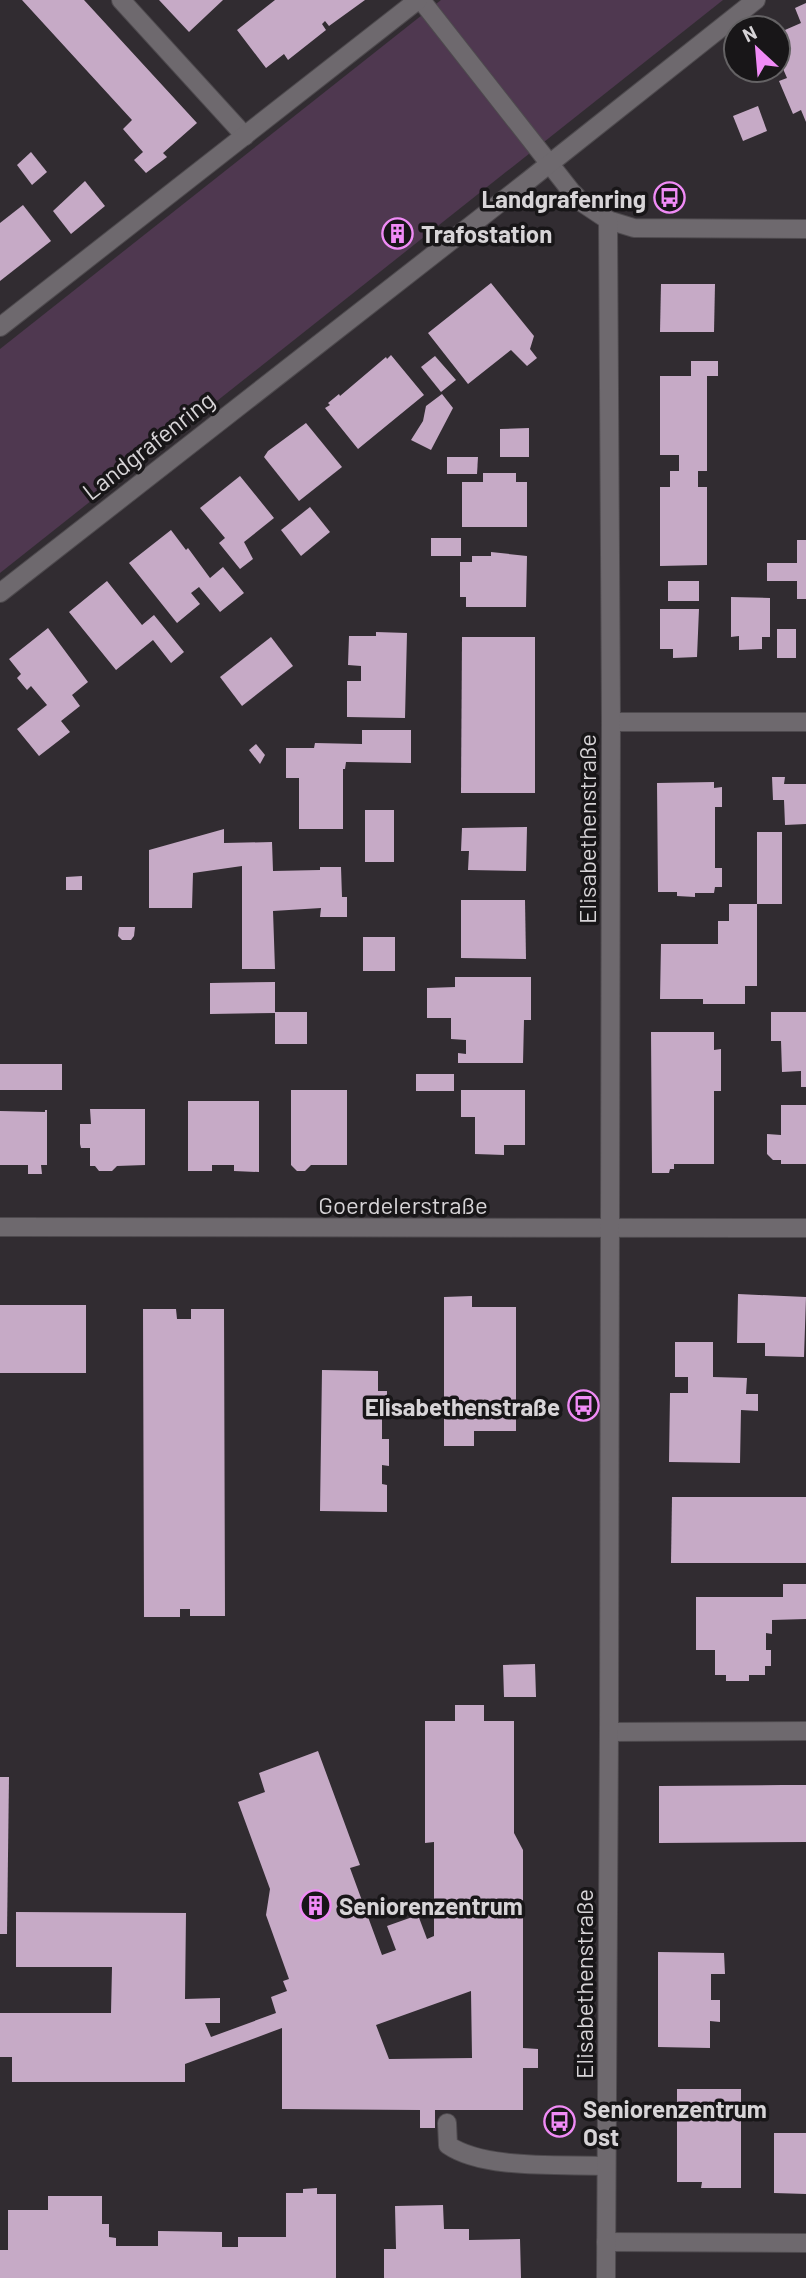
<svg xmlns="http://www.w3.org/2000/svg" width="806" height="2278" font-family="Barlow,sans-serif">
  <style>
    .green { fill: #4f3850 }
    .building { fill: #c6aac6; fill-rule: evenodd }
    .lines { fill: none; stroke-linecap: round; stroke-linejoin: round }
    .lane-casing { stroke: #4e4a4e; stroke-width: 20 }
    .street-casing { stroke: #4e4a4e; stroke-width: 20 }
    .lane { stroke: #6e696e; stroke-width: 18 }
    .street { stroke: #6e696e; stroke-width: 18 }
    .labels { text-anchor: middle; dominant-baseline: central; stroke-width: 7; stroke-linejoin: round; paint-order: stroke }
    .poi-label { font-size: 24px; font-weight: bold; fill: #d7d4d7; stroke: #181618; text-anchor: start }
    .street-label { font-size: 24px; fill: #d7d4d7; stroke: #181618 }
  </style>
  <rect width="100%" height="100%" fill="#312c31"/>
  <polygon class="green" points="441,0 723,0 0,573 0,349"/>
  <g class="building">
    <polygon points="22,0 84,0 197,123 163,153 167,157 146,173 134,160 143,152 123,129 132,120"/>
    <polygon points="159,0 223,0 189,32"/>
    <polygon points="275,0 365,0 329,26 325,21 322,24 326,30 288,60 284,54 266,68 237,30"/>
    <polygon points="806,3 806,122 801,110 793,114 779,81 787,78 781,64 778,66 778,33 801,23 795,8"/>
    <polygon points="758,106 767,131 743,141 733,116"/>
    <polygon points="31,152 47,172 32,185 17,165"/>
    <polygon points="85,181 105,206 71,234 53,211"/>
    <polygon points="23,205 51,241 0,281 0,223"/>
    <polygon points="401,219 412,233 396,247 384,233"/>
    <polygon points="491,283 534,336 530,349 537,358 527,366 511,350 468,384 428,333"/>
    <polygon points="661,284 715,284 714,332 660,332"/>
    <polygon points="391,355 424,395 358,449 325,408 330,405 328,403 339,394 340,396 386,357 387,359"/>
    <polygon points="435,356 456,380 441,392 421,367"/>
    <polygon points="691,361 718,361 718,376 707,376 707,471 698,471 698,487 707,487 707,565 660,566 660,487 670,487 670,471 679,471 679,455 660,455 660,376 691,376"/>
    <polygon points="442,394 453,408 431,450 411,440 423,421 426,406"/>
    <polygon points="306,423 342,467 299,501 264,457 268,451"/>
    <polygon points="529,428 529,457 500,457 500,429"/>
    <polygon points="447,457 478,457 477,474 447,474"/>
    <polygon points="483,473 516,473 516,482 527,482 527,527 462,527 462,482 483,482"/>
    <polygon points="240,476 274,518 244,542 253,559 240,569 219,543 225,538 200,508"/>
    <polygon points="310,507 330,532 301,556 281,530"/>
    <polygon points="171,530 186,550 188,548 210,578 223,567 244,593 220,612 199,587 191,593 200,604 177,623 129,563"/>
    <rect x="431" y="538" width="30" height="18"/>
    <polygon points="797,540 806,540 806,599 797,599 797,581 767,581 767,563 797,563"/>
    <polygon points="491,552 527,556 526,607 466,607 466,597 460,597 460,562 472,562 472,556 491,556"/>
    <polygon points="107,581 142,625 154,615 184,652 171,663 153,640 116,670 69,612"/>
    <rect x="668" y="581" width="31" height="20"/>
    <polygon points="731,597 770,598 770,637 762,637 762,649 739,650 739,636 731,637"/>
    <polygon points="660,609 699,609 697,657 673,658 673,649 660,649"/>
    <polygon points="48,628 88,682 72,695 80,706 61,721 70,732 39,756 17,729 47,705 31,686 27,690 17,678 21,674 9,659"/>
    <rect x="777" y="629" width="19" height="29"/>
    <polygon points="376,632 407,633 405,718 347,717 347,681 361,681 361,666 348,665 349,636 376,636"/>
    <polygon points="271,637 293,666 242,706 220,677"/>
    <polygon points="462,637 535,637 535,793 461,793"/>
    <polygon points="362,730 411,730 411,763 346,762 345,769 343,769 343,829 299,829 299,778 286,778 286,748 314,748 315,743 362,744"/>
    <polygon points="256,744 265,755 260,764 249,750"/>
    <polygon points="772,777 785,777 784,784 806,784 806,824 785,825 784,800 773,800"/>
    <polygon points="714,782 714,788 722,787 722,807 715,807 715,868 722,868 722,887 715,887 714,893 695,893 695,897 677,896 677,892 658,892 657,783"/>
    <rect x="365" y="810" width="29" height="52"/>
    <polygon points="527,827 526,871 468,870 469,851 461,851 462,828"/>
    <polygon points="224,829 224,843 272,842 273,871 320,870 320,867 341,867 342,897 347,897 347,917 320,917 321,908 273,911 275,969 242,969 242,866 193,873 192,908 149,908 149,850"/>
    <rect x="757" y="832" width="25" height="72"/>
    <polygon points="82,876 82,890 66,890 66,877"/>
    <polygon points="461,900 525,900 526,959 461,958"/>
    <polygon points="729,904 757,904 757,986 745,986 745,1004 703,1004 703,999 660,999 661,944 718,944 718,921 729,921"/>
    <polygon points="119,927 135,927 134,936 131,940 122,940 118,936"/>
    <rect x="363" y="937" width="32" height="34"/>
    <polygon points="455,977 531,977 531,1020 524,1020 523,1063 458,1063 458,1053 466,1054 466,1040 451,1039 451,1018 427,1018 427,988 455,987"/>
    <polygon points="275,982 275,1012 307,1012 307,1044 275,1044 275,1013 210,1014 210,983"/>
    <polygon points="771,1012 806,1012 806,1087 801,1087 801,1071 782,1072 781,1041 771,1041"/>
    <polygon points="651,1032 714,1032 714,1050 721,1049 721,1091 714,1091 714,1164 674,1164 674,1169 670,1169 669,1173 652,1173"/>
    <rect x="0" y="1064" width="62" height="26"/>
    <rect x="416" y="1074" width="38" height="17"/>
    <polygon points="291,1090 347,1090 347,1165 311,1165 305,1171 297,1171 291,1165"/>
    <polygon points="461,1090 525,1090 525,1145 504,1145 504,1155 475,1154 475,1117 461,1117"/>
    <polygon points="188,1101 259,1101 259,1172 234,1171 234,1165 212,1165 212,1171 188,1171"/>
    <polygon points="781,1105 806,1105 806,1164 781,1164 781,1160 773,1160 767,1154 767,1134 781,1135"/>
    <polygon points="90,1109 145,1109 145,1165 117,1166 112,1171 99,1171 95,1166 90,1166 90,1148 81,1148 80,1144 80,1124 91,1124"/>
    <polygon points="45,1110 47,1110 47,1165 41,1165 42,1174 28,1174 28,1165 0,1165 0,1111 45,1112"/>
    <polygon points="738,1294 806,1297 804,1357 765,1356 765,1343 737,1343"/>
    <polygon points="472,1296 472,1307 516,1307 516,1431 474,1431 474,1446 444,1446 444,1297"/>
    <rect x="0" y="1305" width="86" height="68"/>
    <polygon points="143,1309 176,1309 177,1319 191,1319 191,1309 224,1309 225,1616 190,1616 190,1609 180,1609 180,1617 144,1617"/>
    <polygon points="675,1342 713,1342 713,1377 747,1378 746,1394 758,1394 758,1411 741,1410 740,1463 669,1462 670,1393 688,1393 688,1377 675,1377"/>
    <polygon points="322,1370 378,1371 378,1391 387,1391 387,1417 382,1416 382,1439 389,1439 389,1466 382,1465 382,1484 387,1485 387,1512 320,1511"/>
    <polygon points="672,1497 806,1497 806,1563 671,1563"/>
    <polygon points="783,1584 806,1584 806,1619 772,1620 772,1634 766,1633 766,1650 771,1650 771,1666 765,1666 765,1675 749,1675 749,1681 726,1681 726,1675 715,1675 715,1650 696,1650 696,1597 783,1597"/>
    <polygon points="535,1664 536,1697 504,1697 503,1665"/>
    <path d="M 455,1705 L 484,1705 L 484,1721 L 514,1721 L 514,1833 L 523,1850 L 523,2048 L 538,2049 L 538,2068 L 523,2068 L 523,2110 L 435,2110 L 435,2128 L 420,2128 L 420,2110 L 282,2109 L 282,2028 L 185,2064 L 185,2082 L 12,2082 L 12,2057 L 0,2057 L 0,2013 L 111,2013 L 112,1967 L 16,1967 L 16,1912 L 186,1913 L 185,1999 L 220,1998 L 220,2023 L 205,2023 L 211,2037 L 276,2013 L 271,1997 L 287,1991 L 283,1981 L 289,1979 L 266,1915 L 270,1889 L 238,1802 L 265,1792 L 259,1773 L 318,1751 L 360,1865 L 350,1868 L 382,1955 L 396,1950 L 387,1926 L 418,1915 L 427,1939 L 434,1936 L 434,1842 L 425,1843 L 425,1721 L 455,1721 ZM 471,1991 L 472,2058 L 389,2059 L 376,2025 Z"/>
    <polygon points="0,1777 9,1777 7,1934 0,1934"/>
    <polygon points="783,1785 806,1785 806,1842 659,1843 659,1786"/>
    <polygon points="658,1952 724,1953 725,1974 711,1974 711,2000 720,2000 720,2022 710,2021 710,2048 658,2047"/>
    <polygon points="677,2089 741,2089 741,2188 701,2188 702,2182 677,2182"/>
    <polygon points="774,2133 806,2133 806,2194 774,2193"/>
    <polygon points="317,2188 317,2194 336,2194 336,2278 0,2278 0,2250 8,2250 8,2210 48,2210 48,2196 102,2196 102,2224 109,2224 109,2237 116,2238 116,2246 158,2246 158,2231 222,2232 222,2247 238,2247 238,2237 286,2237 286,2193 303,2193 303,2189"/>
    <polygon points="443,2205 444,2229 469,2229 469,2240 520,2239 521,2278 384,2278 384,2249 396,2249 395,2206"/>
  </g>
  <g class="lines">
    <defs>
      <path id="lane" d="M 447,2123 L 448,2145 C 484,2170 562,2164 606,2166"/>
      <g id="street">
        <polyline points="121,0 245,136"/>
        <polyline points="421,0 571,191 584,204 608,220 634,228 806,229"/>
        <polyline points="0,327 418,0"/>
        <polyline points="0,593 529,180 756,0"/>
        <polyline points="611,722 806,722"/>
        <polyline points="0,1227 806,1228"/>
        <polyline points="609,1732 806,1731"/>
        <polyline points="606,2242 806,2243"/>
        <polyline points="606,2278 609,1732 611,722 608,220"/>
      </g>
    </defs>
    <use href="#lane" class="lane-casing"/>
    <use href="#street" class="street-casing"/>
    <use href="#lane" class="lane"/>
    <use href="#street" class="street"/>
  </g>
  <defs>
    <symbol id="bus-ring" viewBox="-11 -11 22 22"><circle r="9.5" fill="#181618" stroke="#f08bf6" stroke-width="1.5"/><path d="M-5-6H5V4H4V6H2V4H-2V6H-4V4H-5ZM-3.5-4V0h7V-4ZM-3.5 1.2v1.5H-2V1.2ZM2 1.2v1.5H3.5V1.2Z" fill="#f08bf6"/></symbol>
    <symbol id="building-ring" viewBox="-11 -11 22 22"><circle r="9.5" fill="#181618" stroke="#f08bf6" stroke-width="1.5"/><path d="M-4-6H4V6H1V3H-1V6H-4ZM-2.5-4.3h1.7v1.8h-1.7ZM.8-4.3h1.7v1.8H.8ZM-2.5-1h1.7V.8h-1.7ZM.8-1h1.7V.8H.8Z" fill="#f08bf6"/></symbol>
  </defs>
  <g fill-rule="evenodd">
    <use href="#bus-ring" x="652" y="180" width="35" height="35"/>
    <use href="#building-ring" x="380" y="216" width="35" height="35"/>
    <use href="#bus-ring" x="566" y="1388" width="35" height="35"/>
    <use href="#building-ring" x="298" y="1888" width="35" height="35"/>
    <use href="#bus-ring" x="542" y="2104" width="35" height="35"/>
  </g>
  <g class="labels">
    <g class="poi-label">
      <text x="646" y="198" text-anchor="end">Landgrafenring</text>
      <text x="421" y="233">Trafostation</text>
      <text x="560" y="1406" text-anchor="end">Elisabethenstraße</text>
      <text x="339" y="1905">Seniorenzentrum</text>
      <text x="583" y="2108">Seniorenzentrum<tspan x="583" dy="28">Ost</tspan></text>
    </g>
    <g class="street-label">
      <text transform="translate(148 445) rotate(-38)">Landgrafenring</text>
      <text transform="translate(586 829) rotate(-90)">Elisabethenstraße</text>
      <text x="403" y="1204">Goerdelerstraße</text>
      <text transform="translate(583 1984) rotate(-90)">Elisabethenstraße</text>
    </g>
  </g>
  <g transform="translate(757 49) rotate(334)"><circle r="33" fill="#181618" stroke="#646264" stroke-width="2"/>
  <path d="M0-5L12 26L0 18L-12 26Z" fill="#f08bf6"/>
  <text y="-10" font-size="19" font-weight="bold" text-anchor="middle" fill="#d7d4d7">N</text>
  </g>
</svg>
